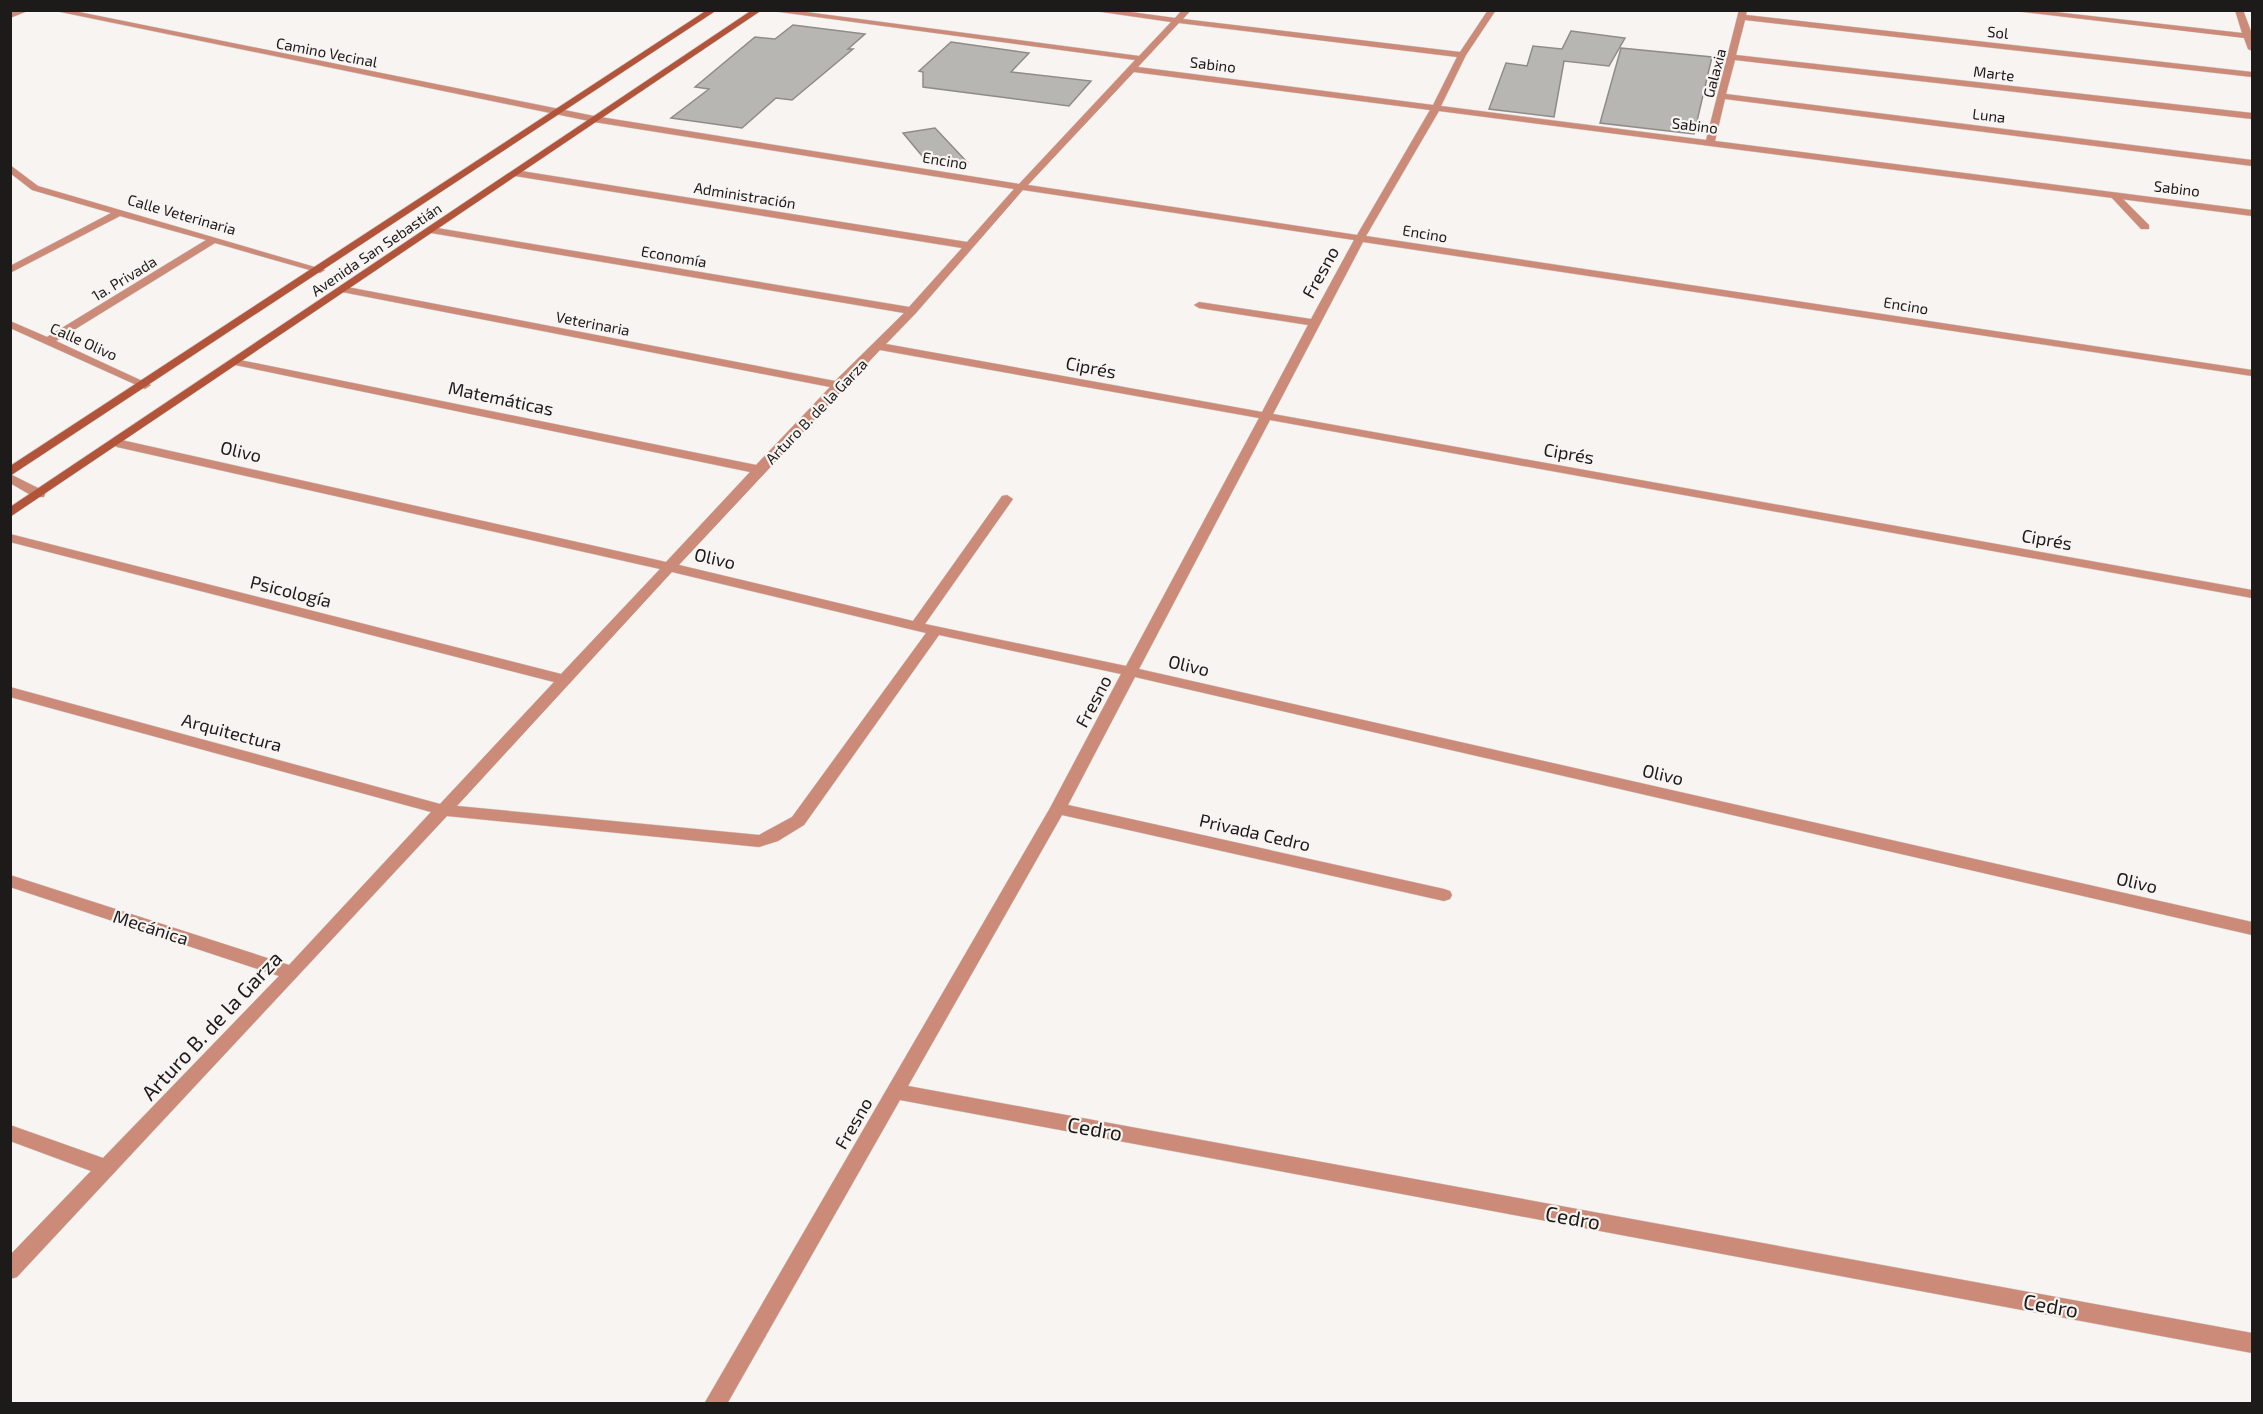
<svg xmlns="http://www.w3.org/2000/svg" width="2263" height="1414" font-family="'Exo 2',sans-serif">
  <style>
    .building { fill: #b8b6b3; stroke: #8e8c89; stroke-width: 1.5 }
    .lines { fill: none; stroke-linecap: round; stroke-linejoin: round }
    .service-casing { stroke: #d4d1cf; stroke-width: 1 }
    .minor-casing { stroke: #d4d1cf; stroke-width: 1 }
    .secondary-casing { stroke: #d4d1cf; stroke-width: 1 }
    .service { fill: #cc8b78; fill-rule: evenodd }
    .minor { fill: #cc8b78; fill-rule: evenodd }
    .secondary { fill: #b2543a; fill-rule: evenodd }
    .labels { text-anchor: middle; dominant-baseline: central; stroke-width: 4.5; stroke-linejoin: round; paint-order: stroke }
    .far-street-label { font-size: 15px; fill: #1c1b1a; stroke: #f7f4f1 }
    .street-label { font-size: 18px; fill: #1c1b1a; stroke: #f7f4f1 }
    .near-street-label { font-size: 21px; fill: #1c1b1a; stroke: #f7f4f1 }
  </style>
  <rect width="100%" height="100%" fill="#f7f4f1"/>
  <g class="building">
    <polygon points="793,25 865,34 848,49 853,49 792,100 776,98 742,128 671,118 709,89 695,87 755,37 775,39"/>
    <polygon points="1571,31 1625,38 1609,66 1564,61 1554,117 1489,109 1506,63 1527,66 1533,46 1562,49"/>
    <polygon points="951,42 1029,53 1011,72 1091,81 1069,106 923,87 923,72 919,71"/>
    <polygon points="1621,48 1712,57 1694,134 1600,123"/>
    <polygon points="935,128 967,162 923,157 903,133"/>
  </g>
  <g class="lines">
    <defs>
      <polygon id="service" points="2111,193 2117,193 2149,225 2149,229 2141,229 2111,197"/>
      <g id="minor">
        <polygon points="17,10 30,10 10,18 10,13"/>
        <path d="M 51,10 L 69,10 L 594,116 L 1019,184 L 1135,60 L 765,10 L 791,10 L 1139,56 L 1171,22 L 1088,10 L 1116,10 L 1175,18 L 1182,10 L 1191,10 L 1183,19 L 1460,52 L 1488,10 L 1496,10 L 1466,55 L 1441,106 L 1706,140 L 1739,10 L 1747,10 L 1746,15 L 2252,72 L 2252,77 L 1745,20 L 1736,55 L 2252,113 L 2252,119 L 1735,60 L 1726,94 L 2252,160 L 2252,166 L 1725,99 L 1715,141 L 2252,210 L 2252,216 L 1439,111 L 1366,236 L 2252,370 L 2252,376 L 1363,242 L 1273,414 L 2252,590 L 2252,598 L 1270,420 L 1139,669 L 2252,922 L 2252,935 L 1135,677 L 1068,805 L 1444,889 L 1450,891 L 1452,895 L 1450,899 L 1444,901 L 1062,815 L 908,1086 L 2252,1333 L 2252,1353 L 900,1100 L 727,1404 L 704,1404 L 1050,808 L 1121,674 L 939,635 L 804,825 L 778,841 L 759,847 L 447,816 L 17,1277 L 10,1279 L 10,1255 L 91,1171 L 10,1141 L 10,1125 L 103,1158 L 279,976 L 10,887 L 10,875 L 289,965 L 431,812 L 10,697 L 10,687 L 440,804 L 554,682 L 10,542 L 10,534 L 561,674 L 660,569 L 117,447 L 111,443 L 117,439 L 666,562 L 750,472 L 235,365 L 229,362 L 235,359 L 756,465 L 830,387 L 342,292 L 337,289 L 342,286 L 835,381 L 904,313 L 431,233 L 426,230 L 431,227 L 909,307 L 962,248 L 515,176 L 510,173 L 515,170 L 967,242 L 1014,189 L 594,122 ZM 1179,23 L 1457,57 L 1433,105 L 1138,67 ZM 1134,72 L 1430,110 L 1357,235 L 1028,185 ZM 1023,190 L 1354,240 L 1311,319 L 1199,302 L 1194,305 L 1199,308 L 1308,325 L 1262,412 L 886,344 L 916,313 ZM 880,350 L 1259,418 L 1126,666 L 925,624 L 1013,499 L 1007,495 L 1002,496 L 913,621 L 679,565 ZM 672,572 L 926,633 L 792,817 L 759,835 L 457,806 Z"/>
        <polygon points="2006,10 2037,10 2242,33 2235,10 2243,10 2252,34 2252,51 2248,49 2244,38"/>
        <polygon points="10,165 38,186 325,270 320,273 215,243 56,341 151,385 145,389 141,387 10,328 10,321 47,337 206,240 120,216 10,273 10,266 111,213 32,190 10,173"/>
        <polygon points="10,474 44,491 45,494 44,497 34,497 10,483"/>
      </g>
      <g id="secondary">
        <polygon points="707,10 717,10 10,476 10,466"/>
        <polygon points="752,10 762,10 10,517 10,507"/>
      </g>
    </defs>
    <use href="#service" class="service-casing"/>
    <use href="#minor" class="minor-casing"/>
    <use href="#secondary" class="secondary-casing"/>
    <use href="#service" class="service"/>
    <use href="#minor" class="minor"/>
    <use href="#secondary" class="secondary"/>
  </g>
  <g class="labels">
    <g class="far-street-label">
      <text transform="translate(1998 32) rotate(6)">Sol</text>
      <text transform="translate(327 52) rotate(11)">Camino Vecinal</text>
      <text transform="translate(1213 64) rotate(7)">Sabino</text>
      <text transform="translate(1714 73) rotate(-75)">Galaxia</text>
      <text transform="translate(1994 73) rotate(7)">Marte</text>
      <text transform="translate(1989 115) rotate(7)">Luna</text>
      <text transform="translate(1695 125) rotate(7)">Sabino</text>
      <text transform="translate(945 160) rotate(9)">Encino</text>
      <text transform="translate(2177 188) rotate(7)">Sabino</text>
      <text transform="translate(745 195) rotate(9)">Administración</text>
      <text transform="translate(182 214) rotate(16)">Calle Veterinaria</text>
      <text transform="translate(1425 233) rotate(9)">Encino</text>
      <text transform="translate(376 249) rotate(-34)">Avenida San Sebastián</text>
      <text transform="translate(674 256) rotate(10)">Economía</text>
      <text transform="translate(124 278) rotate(-31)">1a. Privada</text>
      <text transform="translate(1906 305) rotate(9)">Encino</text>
      <text transform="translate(593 323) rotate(11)">Veterinaria</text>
      <text transform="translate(84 341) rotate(24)">Calle Olivo</text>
      <text transform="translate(816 411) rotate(-46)">Arturo B. de la Garza</text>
    </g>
    <g class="street-label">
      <text transform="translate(1320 272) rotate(-61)">Fresno</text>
      <text transform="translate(1091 367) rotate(11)">Ciprés</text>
      <text transform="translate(501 398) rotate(12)">Matemáticas</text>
      <text transform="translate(241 451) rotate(13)">Olivo</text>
      <text transform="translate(1569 453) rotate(10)">Ciprés</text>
      <text transform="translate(2047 539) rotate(10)">Ciprés</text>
      <text transform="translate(715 558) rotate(13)">Olivo</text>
      <text transform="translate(291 591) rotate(14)">Psicología</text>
      <text transform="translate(1189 665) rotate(13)">Olivo</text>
      <text transform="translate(1093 701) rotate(-62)">Fresno</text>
      <text transform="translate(232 732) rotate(15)">Arquitectura</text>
      <text transform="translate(1663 774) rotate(13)">Olivo</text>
      <text transform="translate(1255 832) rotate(13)">Privada Cedro</text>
      <text transform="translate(2137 882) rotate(13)">Olivo</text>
      <text transform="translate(151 927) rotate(18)">Mecánica</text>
      <text transform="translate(853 1123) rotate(-60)">Fresno</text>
    </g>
    <g class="near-street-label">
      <text transform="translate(211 1025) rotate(-47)">Arturo B. de la Garza</text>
      <text transform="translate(1095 1128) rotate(10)">Cedro</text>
      <text transform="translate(1573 1217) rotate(10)">Cedro</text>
      <text transform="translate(2051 1305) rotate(10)">Cedro</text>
    </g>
  </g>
  <rect width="2263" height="1414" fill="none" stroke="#1c1b1a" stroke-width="24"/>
</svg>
